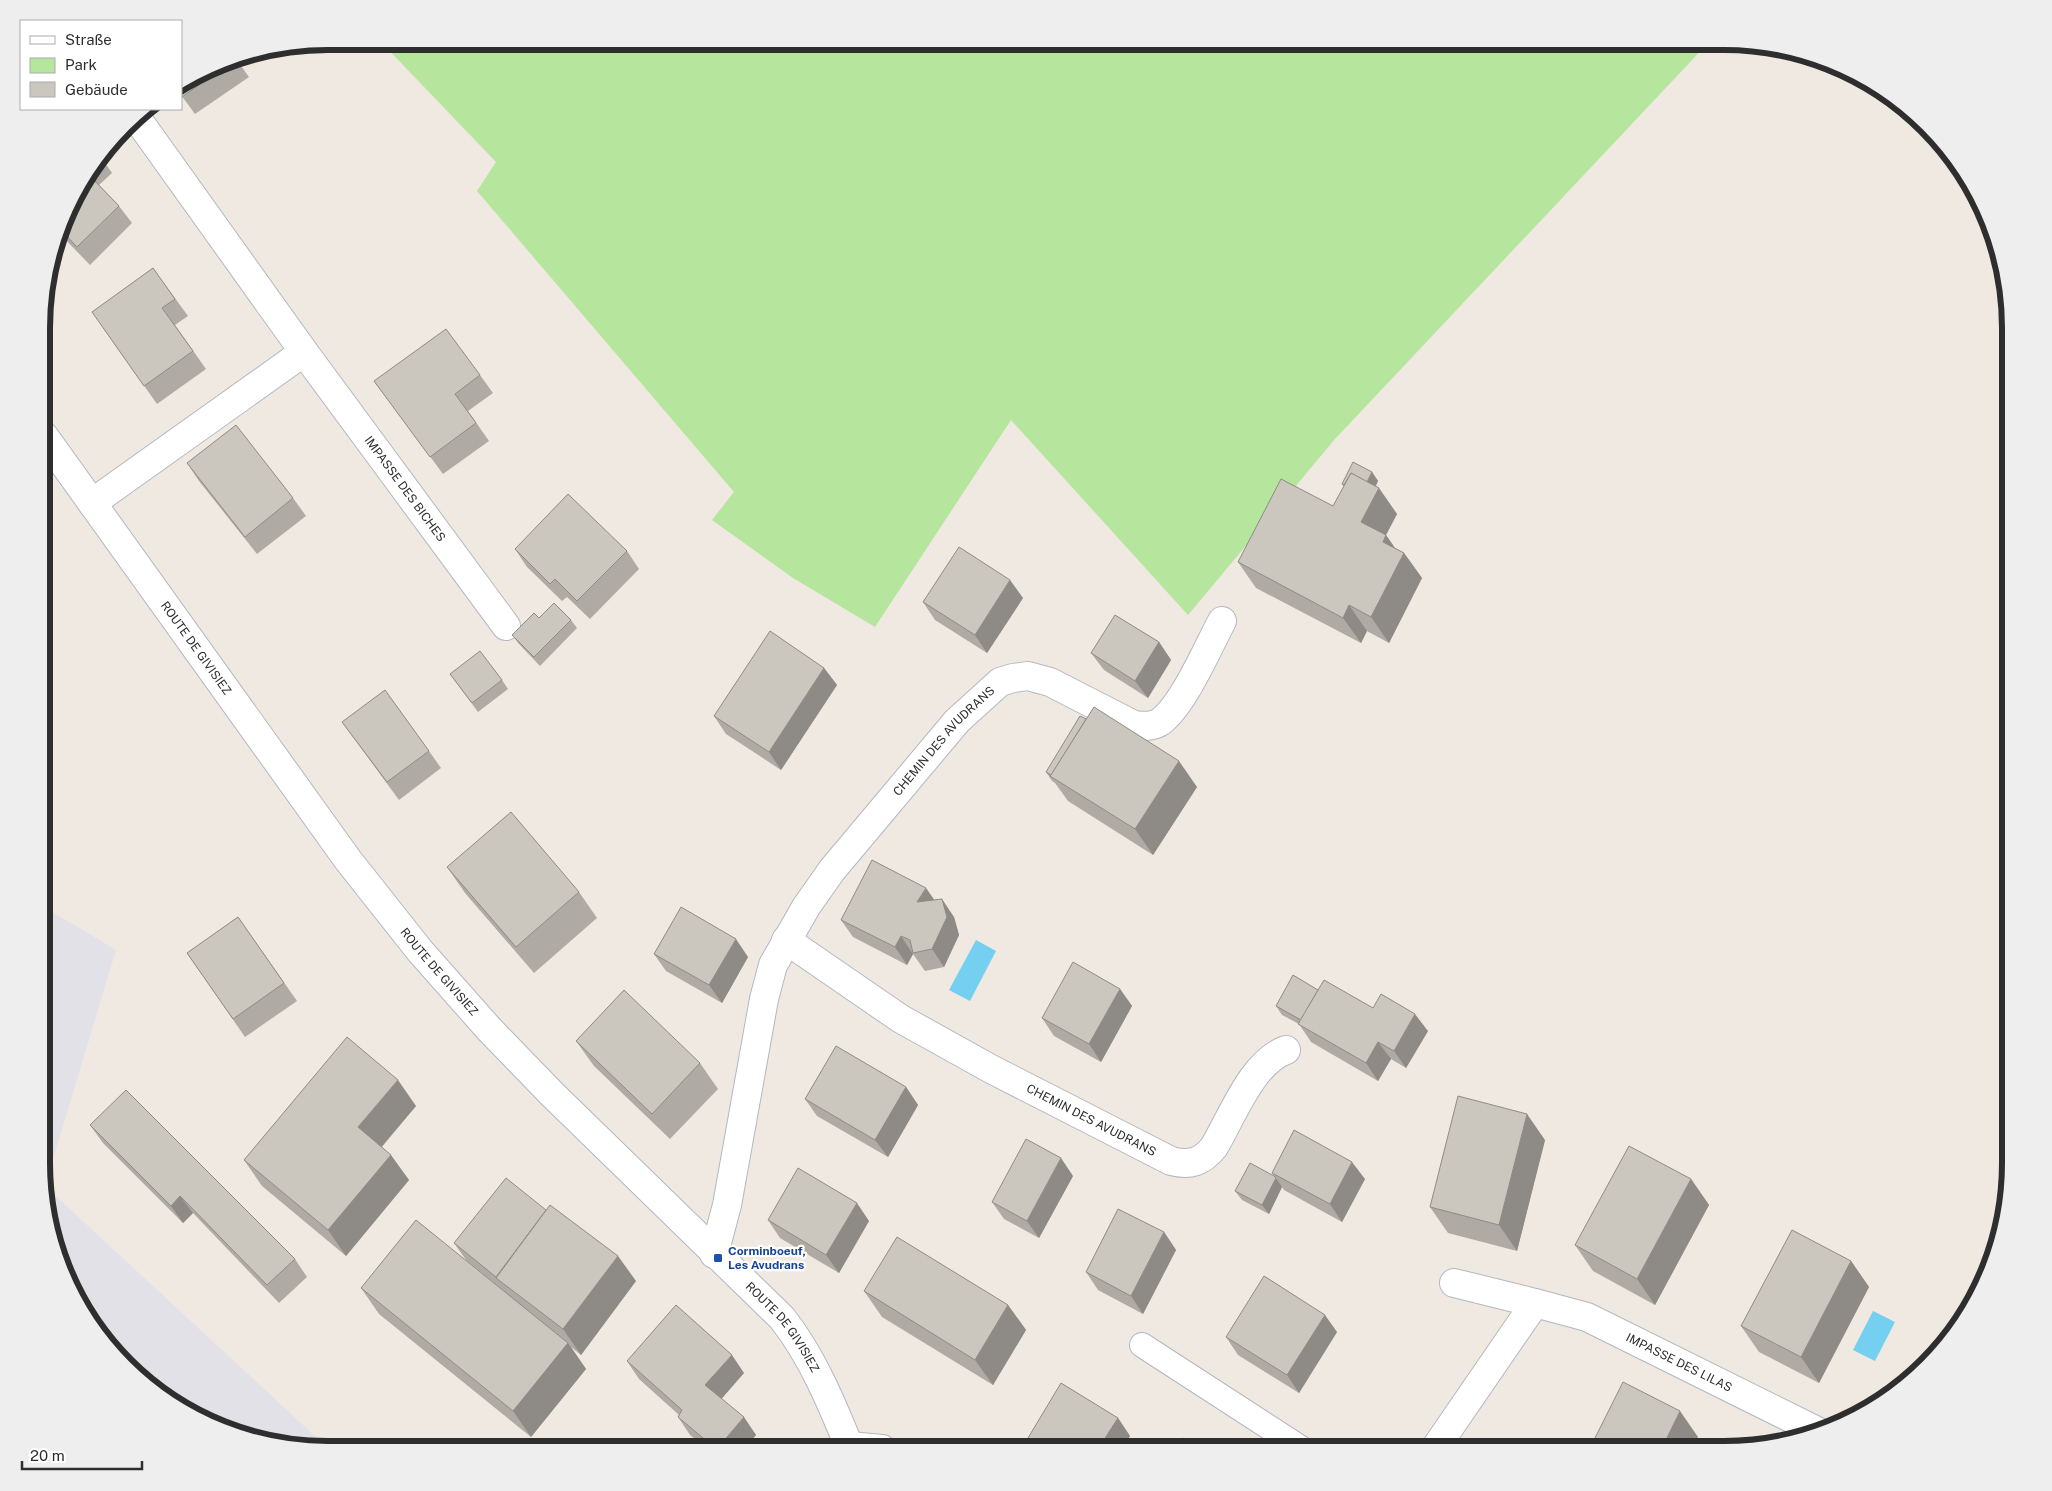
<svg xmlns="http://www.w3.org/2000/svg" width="2052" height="1491" font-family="'Public Sans',sans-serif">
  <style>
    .industrial { fill: #e3e1e8 }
    .green { fill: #b6e59e }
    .water { fill: #75cff0 }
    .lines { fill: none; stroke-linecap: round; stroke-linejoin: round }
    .service-casing { stroke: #b4b7c1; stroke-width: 26 }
    .minor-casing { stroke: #b4b7c1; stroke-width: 30 }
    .tertiary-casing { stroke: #b4b7c1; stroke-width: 30 }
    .service { stroke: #fff; stroke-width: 24 }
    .minor { stroke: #fff; stroke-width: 28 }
    .tertiary { stroke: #fff; stroke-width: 28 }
    .wall { fill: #afaba4 }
    .shaded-wall { fill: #8e8b86 }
    .building { fill: #cbc7bf; stroke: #8e8b86 }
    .transit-dot { fill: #1a4fb4; stroke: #fff; stroke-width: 2 }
    .labels { text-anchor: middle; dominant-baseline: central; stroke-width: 4.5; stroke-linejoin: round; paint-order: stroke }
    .street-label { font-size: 12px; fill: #2e2e2e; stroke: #fff }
    .transit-label { font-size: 12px; font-weight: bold; fill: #164399; stroke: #fff; text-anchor: start }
    .rim { fill: none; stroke: #2e2e2e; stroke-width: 6 }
  </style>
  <rect width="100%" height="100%" fill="#efe9e1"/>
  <polygon class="industrial" points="44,907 116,950 45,1186 329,1449 310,1449 219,1428 153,1390 80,1306 44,1200"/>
  <polygon class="green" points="380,41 1709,42 1335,439 1188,615 1011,420 875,627 793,578 712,520 734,492 477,191 496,162"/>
  <g class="water">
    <polygon points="976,940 996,951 970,1001 949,990"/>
    <polygon points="1873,1311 1895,1322 1875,1361 1853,1350"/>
  </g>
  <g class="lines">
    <defs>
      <polyline id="service" points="1142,1345 1304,1450"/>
      <g id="minor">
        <path id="s1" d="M 136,117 L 304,352 L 506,626"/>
        <path id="s2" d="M 44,436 L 348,860 L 420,951 L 489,1029 L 552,1094 L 782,1318 C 812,1356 831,1402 849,1446"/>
        <polyline points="92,503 304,352"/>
        <path id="s3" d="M 786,940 L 901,1019 L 991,1069 L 1171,1161 C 1190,1166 1202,1162 1214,1147 C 1232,1117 1252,1062 1286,1050"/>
        <path id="s4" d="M 714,1254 L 727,1205 L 764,999 L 773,965 L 806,907 L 832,870 L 957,721 L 1000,682 L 1013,678 L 1028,676 L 1050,682 L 1134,725 C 1144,726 1152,727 1160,722 C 1183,706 1208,647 1222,621"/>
        <polyline points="1454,1283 1535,1303"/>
        <path id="s5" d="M 1434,1450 L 1535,1303 L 1587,1317 L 1819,1432"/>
      </g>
      <polyline id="tertiary" points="845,1449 849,1446 882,1449"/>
    </defs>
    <use href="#service" class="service-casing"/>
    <use href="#minor" class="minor-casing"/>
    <use href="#tertiary" class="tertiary-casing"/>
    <use href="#service" class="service"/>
    <use href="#minor" class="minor"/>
    <use href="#tertiary" class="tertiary"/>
  </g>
  <g class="wall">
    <polygon points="236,59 249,77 195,114 181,95"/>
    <polygon points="103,160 112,173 99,185 119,206 132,223 90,265 61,235 71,201"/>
    <polygon points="153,268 188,316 175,325 206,369 157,404 92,312"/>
    <polygon points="480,375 493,393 468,411 489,441 443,474 374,381"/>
    <polygon points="187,463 293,498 306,516 257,554 199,481"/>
    <polygon points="1372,472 1378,481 1376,486 1397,514 1386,535 1395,548 1404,553 1422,578 1389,643 1367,631 1361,643 1256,588 1238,562 1333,506 1344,487 1342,484"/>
    <polygon points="515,549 627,551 639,569 590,619 567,597 562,601 527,567"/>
    <polygon points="1023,598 987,653 935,620 923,602"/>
    <polygon points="539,618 571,620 577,628 540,666 519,644 512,635"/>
    <polygon points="1159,642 1171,660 1148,698 1104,670 1091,653"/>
    <polygon points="824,668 837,685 781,770 726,734 714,716"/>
    <polygon points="450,674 502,680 508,689 478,712"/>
    <polygon points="342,722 429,751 441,768 399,800"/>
    <polygon points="1046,772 1197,787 1153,855 1068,801 1055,783 1052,781"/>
    <polygon points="447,867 579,892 597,918 534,973 465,893"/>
    <polygon points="934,900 954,917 959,935 944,967 925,971 913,954 907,965 853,937 841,920"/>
    <polygon points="238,917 297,1001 245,1037 187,953"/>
    <polygon points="654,954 748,957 722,1003 666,971"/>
    <polygon points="1120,989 1132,1006 1101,1062 1054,1036 1042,1018"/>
    <polygon points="1318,990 1373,1008 1428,1031 1406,1068 1391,1059 1378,1081 1311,1042 1299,1024 1282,1015 1276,1006"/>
    <polygon points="576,1041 700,1063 718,1089 670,1139 594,1066"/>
    <polygon points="906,1087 918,1105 888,1157 817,1116 805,1099"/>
    <polygon points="416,1106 382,1147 409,1180 346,1256 262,1186 244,1160"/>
    <polygon points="90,1125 295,1259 307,1277 279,1303 193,1213 183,1223 103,1143"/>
    <polygon points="1545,1140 1517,1251 1448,1233 1430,1207"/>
    <polygon points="1272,1173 1365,1179 1342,1222 1284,1190 1282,1187 1269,1214 1242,1200 1235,1191 1274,1176"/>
    <polygon points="1073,1176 1039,1238 1004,1219 992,1202"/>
    <polygon points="1691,1179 1709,1205 1655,1305 1593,1271 1575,1245"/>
    <polygon points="768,1220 869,1221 839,1273 780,1238"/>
    <polygon points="1164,1232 1176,1250 1143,1314 1098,1290 1086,1272"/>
    <polygon points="454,1243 636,1281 581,1355 571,1347 586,1369 531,1437 379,1314 361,1288 506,1293 466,1260"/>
    <polygon points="1851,1261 1869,1287 1819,1383 1759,1352 1741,1326"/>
    <polygon points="864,1291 1008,1305 1026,1330 993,1385 882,1317"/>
    <polygon points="1337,1332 1299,1393 1238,1355 1226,1337"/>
    <polygon points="627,1361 744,1373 721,1398 756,1435 744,1449 708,1449 690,1435 678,1417 679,1415 639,1379"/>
    <polygon points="1118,1418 1130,1436 1122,1449 1036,1449 1028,1438"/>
  </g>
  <g class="shaded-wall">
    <polygon points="1372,472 1378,481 1367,503 1360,494"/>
    <polygon points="1379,488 1397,514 1379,548 1361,522"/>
    <polygon points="1386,535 1401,557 1404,553 1422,578 1389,643 1371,617 1383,542"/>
    <polygon points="1010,580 1023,598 987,653 975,635"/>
    <polygon points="1349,605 1367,631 1361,643 1343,618"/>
    <polygon points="1159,642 1171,660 1148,698 1135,681"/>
    <polygon points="824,668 837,685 781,770 769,752"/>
    <polygon points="1179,761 1197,787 1153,855 1135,829"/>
    <polygon points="926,888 938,905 917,902"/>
    <polygon points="942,899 954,917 959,935 944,967 932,949"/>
    <polygon points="901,936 913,954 907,965 895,947"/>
    <polygon points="736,939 748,957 722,1003 709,985"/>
    <polygon points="1120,989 1132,1006 1101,1062 1089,1044"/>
    <polygon points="1415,1014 1428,1031 1406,1068 1394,1051"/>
    <polygon points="1378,1042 1391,1059 1378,1081 1366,1063"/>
    <polygon points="398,1080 416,1106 376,1153 358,1127"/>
    <polygon points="906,1087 918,1105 888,1157 875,1140"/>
    <polygon points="1527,1114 1545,1140 1517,1251 1499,1225"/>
    <polygon points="391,1155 409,1180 346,1256 328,1230"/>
    <polygon points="1061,1158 1073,1176 1039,1238 1027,1221"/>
    <polygon points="1352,1162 1365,1179 1342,1222 1330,1204"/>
    <polygon points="1276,1178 1282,1187 1269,1214 1262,1205"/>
    <polygon points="1691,1179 1709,1205 1655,1305 1637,1279"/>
    <polygon points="180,1196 193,1213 183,1223 171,1206"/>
    <polygon points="857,1203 869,1221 839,1273 826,1255"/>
    <polygon points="1164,1232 1176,1250 1143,1314 1131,1296"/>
    <polygon points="618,1256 636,1281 581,1355 563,1329"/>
    <polygon points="1851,1261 1869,1287 1819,1383 1801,1357"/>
    <polygon points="1008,1305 1026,1330 993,1385 975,1360"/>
    <polygon points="1325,1315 1337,1332 1299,1393 1287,1375"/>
    <polygon points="568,1343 586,1369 531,1437 513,1411"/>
    <polygon points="732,1355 744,1373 718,1403 705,1385"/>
    <polygon points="1680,1411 1698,1437 1692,1450 1661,1450"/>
    <polygon points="744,1417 756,1435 744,1449 717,1449"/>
    <polygon points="1118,1418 1130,1436 1122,1449 1098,1449"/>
  </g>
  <g class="building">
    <polygon points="236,59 182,97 181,95 181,86 219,63"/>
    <polygon points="90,176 119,206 77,247 62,231 71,201"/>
    <polygon points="153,268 175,299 162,308 193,351 144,386 92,312"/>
    <polygon points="446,329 480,375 455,394 476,423 430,457 374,381"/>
    <polygon points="236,425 293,498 245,537 187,463"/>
    <polygon points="1353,462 1372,472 1367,482 1351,473 1344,485 1342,484"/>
    <polygon points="1351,473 1379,488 1361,522 1386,535 1383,542 1404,553 1371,617 1349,605 1343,618 1238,562 1281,479 1333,506"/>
    <polygon points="568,494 627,551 577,601 555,579 550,584 515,549"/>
    <polygon points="959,547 1010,580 975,635 923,602"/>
    <polygon points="554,603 571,620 534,657 512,635 534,613 539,618"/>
    <polygon points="1115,615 1159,642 1135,681 1091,653"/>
    <polygon points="770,631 824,668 769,752 714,716"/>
    <polygon points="480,651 502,680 472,703 450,674"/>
    <polygon points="385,690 429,751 387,782 342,722"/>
    <polygon points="1094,707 1179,761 1135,829 1050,776"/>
    <polygon points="1080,716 1086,719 1051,775 1046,772"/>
    <polygon points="511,812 579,892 516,947 447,867"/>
    <polygon points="872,860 926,888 917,902 942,899 947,917 932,949 913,953 910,940 901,936 895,947 841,920"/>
    <polygon points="681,907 736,939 709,985 654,954"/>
    <polygon points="238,917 284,983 233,1019 187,953"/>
    <polygon points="1073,962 1120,989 1089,1044 1042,1018"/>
    <polygon points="1293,975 1318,990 1301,1020 1276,1006"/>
    <polygon points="1324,980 1373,1008 1381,994 1415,1014 1394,1051 1378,1042 1366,1063 1298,1024"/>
    <polygon points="624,990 700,1063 652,1114 576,1041"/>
    <polygon points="347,1037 398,1080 358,1127 391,1155 328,1230 244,1160"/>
    <polygon points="836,1046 906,1087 875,1140 805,1099"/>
    <polygon points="126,1090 295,1259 267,1285 180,1196 171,1206 90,1125"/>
    <polygon points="1458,1096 1527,1114 1499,1225 1430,1207"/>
    <polygon points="1294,1130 1352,1162 1330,1204 1272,1173"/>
    <polygon points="1026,1139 1061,1158 1027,1221 992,1202"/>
    <polygon points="1629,1146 1691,1179 1637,1279 1575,1245"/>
    <polygon points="1250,1163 1274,1176 1276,1178 1262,1205 1235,1191"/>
    <polygon points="798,1168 857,1203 826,1255 768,1220"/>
    <polygon points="506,1178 546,1210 496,1277 454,1243"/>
    <polygon points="550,1205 618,1256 563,1329 496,1278"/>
    <polygon points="1118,1209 1164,1232 1131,1296 1086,1272"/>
    <polygon points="416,1220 568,1343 513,1411 361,1288"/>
    <polygon points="1792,1230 1851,1261 1801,1357 1741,1326"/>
    <polygon points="897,1237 1008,1305 975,1360 864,1291"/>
    <polygon points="1264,1276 1325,1315 1287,1375 1226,1337"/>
    <polygon points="676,1305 732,1355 705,1385 744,1417 717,1449 716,1449 678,1417 682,1410 627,1361"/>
    <polygon points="1623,1382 1680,1411 1661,1450 1589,1450"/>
    <polygon points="1061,1383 1118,1418 1098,1449 1047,1449 1028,1438"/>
    <polygon points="1183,1438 1204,1450 1176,1450"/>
  </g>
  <rect class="transit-dot" x="713" y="1253" width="10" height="10" rx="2.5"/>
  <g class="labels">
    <g class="street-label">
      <text stroke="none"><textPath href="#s1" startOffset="459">IMPASSE DES BICHES</textPath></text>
      <text stroke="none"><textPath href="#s2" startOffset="261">ROUTE DE GIVISIEZ</textPath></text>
      <text stroke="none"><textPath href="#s4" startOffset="578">CHEMIN DES AVUDRANS</textPath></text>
      <text stroke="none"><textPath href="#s2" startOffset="666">ROUTE DE GIVISIEZ</textPath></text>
      <text stroke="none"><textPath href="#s3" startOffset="355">CHEMIN DES AVUDRANS</textPath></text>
      <text stroke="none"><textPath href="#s2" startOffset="1161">ROUTE DE GIVISIEZ</textPath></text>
      <text stroke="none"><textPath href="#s5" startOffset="335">IMPASSE DES LILAS</textPath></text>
    </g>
    <g class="transit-label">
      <text x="728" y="1251">Corminboeuf,<tspan x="728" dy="14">Les Avudrans</tspan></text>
    </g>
  </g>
  <path d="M0 0H2052V1491H0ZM328 50H1724A278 278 0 0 1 2002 328V1163A278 278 0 0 1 1724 1441H328A278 278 0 0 1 50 1163V328A278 278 0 0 1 328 50Z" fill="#eee" fill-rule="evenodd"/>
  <path class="rim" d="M328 50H1724A278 278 0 0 1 2002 328V1163A278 278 0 0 1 1724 1441H328A278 278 0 0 1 50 1163V328A278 278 0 0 1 328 50Z"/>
  <rect x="20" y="20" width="162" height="90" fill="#ffffff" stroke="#ababab"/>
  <rect x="30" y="36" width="25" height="8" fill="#ffffff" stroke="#ababab"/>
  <text x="65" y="45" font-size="15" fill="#2e2e2e">Straße</text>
  <rect x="30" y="58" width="25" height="15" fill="#b6e59e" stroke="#ababab"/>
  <text x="65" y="70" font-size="15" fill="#2e2e2e">Park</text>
  <rect x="30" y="82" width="25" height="15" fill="#cbc7bf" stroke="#ababab"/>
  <text x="65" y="95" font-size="15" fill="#2e2e2e">Gebäude</text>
  <path d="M22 1461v8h120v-8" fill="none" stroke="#2e2e2e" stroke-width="2.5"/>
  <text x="30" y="1461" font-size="15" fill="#2e2e2e" stroke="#ffffff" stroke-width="4" paint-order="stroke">20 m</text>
</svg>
